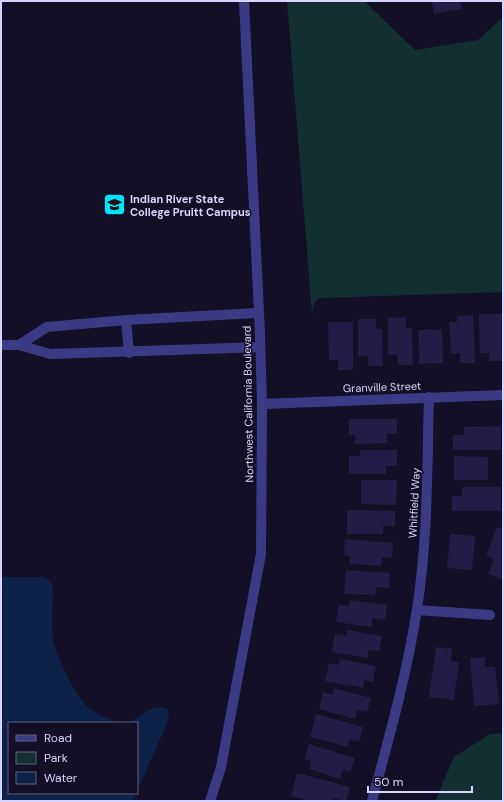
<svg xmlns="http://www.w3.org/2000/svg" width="504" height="802" font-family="'DM Sans',sans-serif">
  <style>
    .green { fill: #12302f }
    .water { fill: #0c2248 }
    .building { fill: #241b47 }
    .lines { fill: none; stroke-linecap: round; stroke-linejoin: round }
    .minor { stroke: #3d3a85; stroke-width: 10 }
    .labels { text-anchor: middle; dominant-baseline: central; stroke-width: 3; stroke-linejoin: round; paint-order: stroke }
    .poi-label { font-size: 11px; font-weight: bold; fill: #d9d4ff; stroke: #130f26; text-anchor: start }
    .street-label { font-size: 11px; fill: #d9d4ff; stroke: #130f26 }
  </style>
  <rect width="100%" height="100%" fill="#130f26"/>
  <g class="green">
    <polygon points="287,1 364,1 415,50 478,40 503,17 503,292 320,298 314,302 312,314"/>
    <polygon points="503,733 503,801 435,801 454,757 490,734"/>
  </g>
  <path class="water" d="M 1,577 L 44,577 L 51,582 L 53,589 C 53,605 51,623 53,638 C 55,655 76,698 89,708 C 100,716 112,722 125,722 C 143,721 147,702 167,709 L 169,714 L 167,723 L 137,791 L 137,723 L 9,723 L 9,793 L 136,793 L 133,801 L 1,801 Z"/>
  <g class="building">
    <polygon points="432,1 460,1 462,9 434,14"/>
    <polygon points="479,314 503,314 503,361 489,361 489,353 480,353"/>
    <polygon points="473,315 475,363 460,363 460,353 451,354 449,322 457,322 457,316"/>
    <polygon points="406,317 406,328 412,328 413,365 398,365 397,355 388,355 388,318"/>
    <polygon points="358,319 376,319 376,329 382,329 383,366 368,366 368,356 358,356"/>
    <polygon points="328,322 353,322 353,370 338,370 338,360 329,360"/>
    <polygon points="442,329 443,363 419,364 418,330"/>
    <polygon points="349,419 397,419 397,434 387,434 387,443 355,444 355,435 349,435"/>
    <polygon points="501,426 501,450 453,450 453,435 464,435 464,427"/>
    <polygon points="360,450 397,450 397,466 386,466 386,474 349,474 349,456 360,456"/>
    <polygon points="454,456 488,457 488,480 454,480"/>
    <polygon points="361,480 397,480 396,505 361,504"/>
    <polygon points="462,487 501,487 501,511 452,511 452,496 462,496"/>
    <polygon points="347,510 395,511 395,526 383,526 383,534 347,534"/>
    <polygon points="497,527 503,529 502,579 488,574 494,559 486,556"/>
    <polygon points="450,534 475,536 472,570 447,568"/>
    <polygon points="345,539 393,543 392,558 382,557 381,566 350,564 350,556 344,555"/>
    <polygon points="346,570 390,573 389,588 376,587 375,595 344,594"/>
    <polygon points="350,600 387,605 385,620 373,618 371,627 336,622 339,605 349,606"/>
    <polygon points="347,630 382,636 379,651 369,650 367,658 332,652 335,634 346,636"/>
    <polygon points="436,647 452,649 451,661 459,662 454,700 429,697"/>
    <polygon points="485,657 485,667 495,667 499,704 474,706 470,658"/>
    <polygon points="340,659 376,666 373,682 364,680 363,688 325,681 329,663 339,665"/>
    <polygon points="334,688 371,698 367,712 357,710 355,719 319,709 323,692 333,695"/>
    <polygon points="316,714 363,727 359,742 350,739 348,747 310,737"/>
    <polygon points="309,744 355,758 350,772 343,770 340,779 309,769 311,761 304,759"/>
    <polygon points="297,773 350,787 346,801 333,798 333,801 311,801 291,796"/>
  </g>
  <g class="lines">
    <g class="minor">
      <polyline points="126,320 129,353"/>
      <polyline points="1,345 19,345 50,354 260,347"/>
      <polyline points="19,345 47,327 126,320 258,313"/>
      <polyline points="262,404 503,395"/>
      <polyline points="417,610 490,615"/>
      <polyline points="210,801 221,767 261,554 262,404 260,334 244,1"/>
      <path d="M 372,801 C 389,738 407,674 417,609 C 428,539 427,468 429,397"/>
    </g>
  </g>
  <defs>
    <symbol id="university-square" viewBox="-11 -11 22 22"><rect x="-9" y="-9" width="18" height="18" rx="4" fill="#00e5ff" stroke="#130f26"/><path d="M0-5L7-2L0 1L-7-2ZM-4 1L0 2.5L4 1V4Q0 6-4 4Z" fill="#111"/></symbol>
  </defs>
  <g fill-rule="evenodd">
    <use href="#university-square" x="102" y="192" width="25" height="25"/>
  </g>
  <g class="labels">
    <g class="poi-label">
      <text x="130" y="199">Indian River State<tspan x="130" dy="13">College Pruitt Campus</tspan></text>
    </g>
    <g class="street-label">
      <text transform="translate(382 387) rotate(-2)">Granville Street</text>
      <text transform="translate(248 404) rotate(-91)">Northwest California Boulevard</text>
      <text transform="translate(414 503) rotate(-87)">Whitfield Way</text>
    </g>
  </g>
  <rect width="504" height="802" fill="none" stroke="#d9d4ff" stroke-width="4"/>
  <rect x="8" y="722" width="130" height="72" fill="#130f26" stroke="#625e7d"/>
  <rect x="16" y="735" width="20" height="6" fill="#3d3a85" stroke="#625e7d"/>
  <text x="44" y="742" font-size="12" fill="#d9d4ff">Road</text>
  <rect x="16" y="752" width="20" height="12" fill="#12302f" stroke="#625e7d"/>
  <text x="44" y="762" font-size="12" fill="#d9d4ff">Park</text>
  <rect x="16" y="772" width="20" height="12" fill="#0c2248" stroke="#625e7d"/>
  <text x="44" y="782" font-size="12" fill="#d9d4ff">Water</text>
  <path d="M368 786v6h104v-6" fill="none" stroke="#d9d4ff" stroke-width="2"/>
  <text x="374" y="786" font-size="12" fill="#d9d4ff" stroke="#130f26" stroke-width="3" paint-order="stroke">50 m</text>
</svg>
